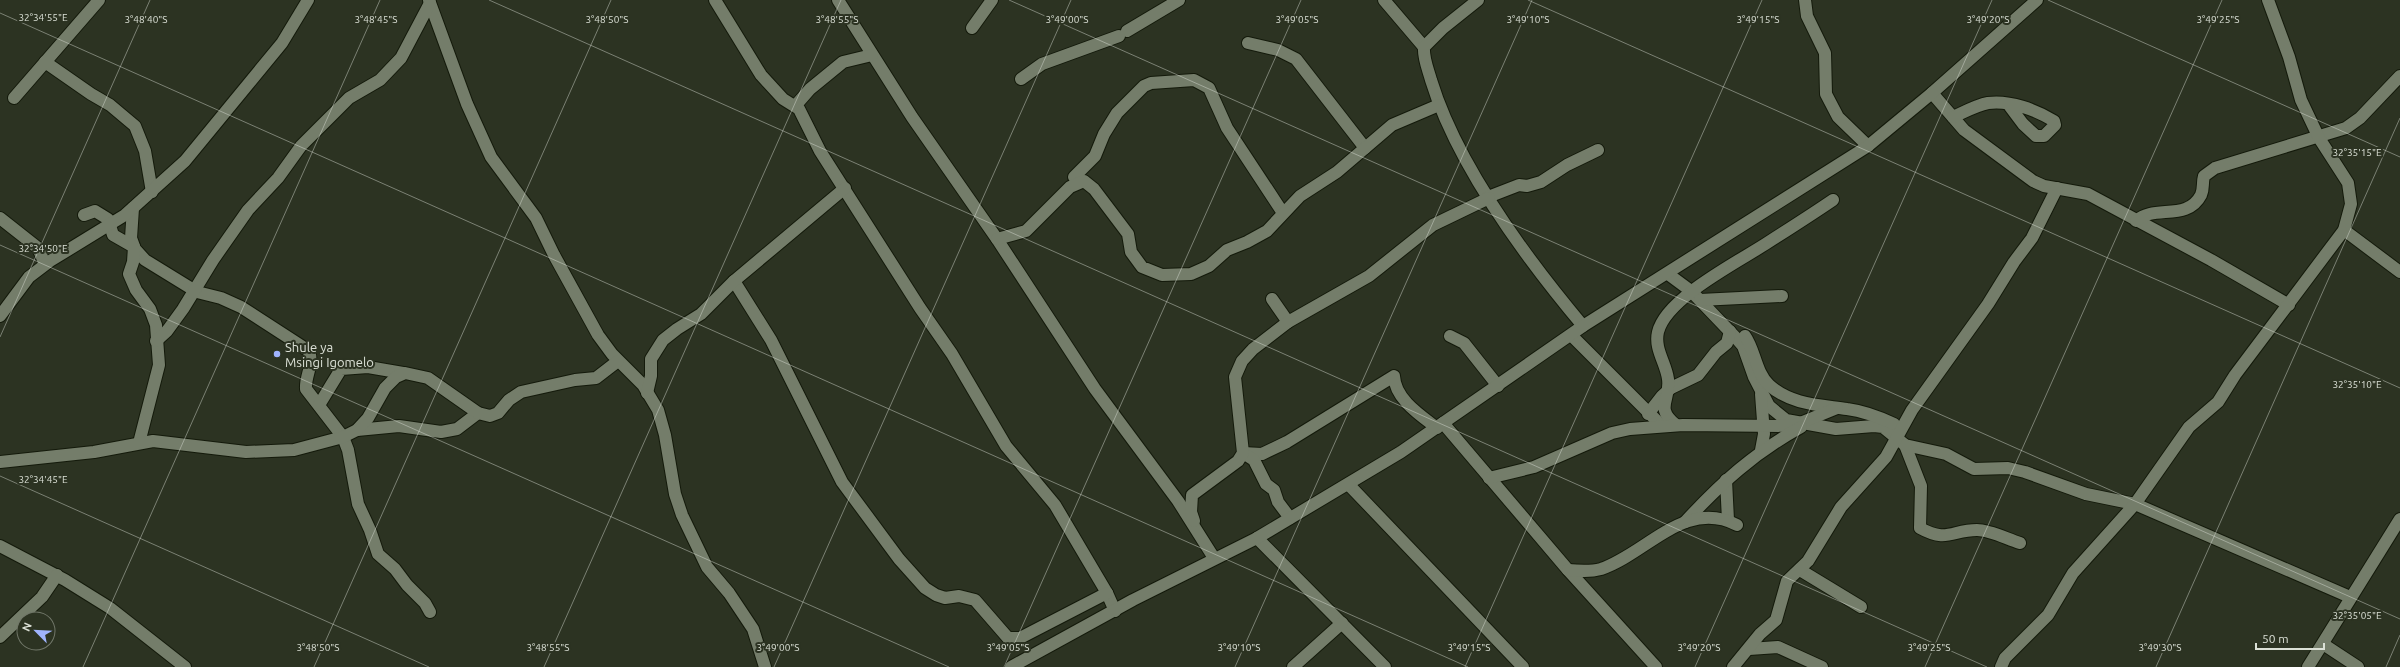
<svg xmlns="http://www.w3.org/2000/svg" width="2400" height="667" font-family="Ubuntu,sans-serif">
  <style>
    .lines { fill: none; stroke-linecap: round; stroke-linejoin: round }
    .minor-casing { stroke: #141a0b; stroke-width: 14 }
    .minor { stroke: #747d6a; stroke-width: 12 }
    .ticks { fill: none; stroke: #dbe0d6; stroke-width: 1; stroke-opacity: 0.45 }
    .poi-dot { fill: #9fb3fd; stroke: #2c3322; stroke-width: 1.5 }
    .labels { text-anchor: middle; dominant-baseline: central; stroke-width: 4; stroke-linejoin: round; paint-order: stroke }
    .poi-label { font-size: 13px; fill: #dbe0d6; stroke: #2c3322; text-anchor: start }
    .ticks-label { font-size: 10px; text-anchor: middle; fill: #dbe0d6; stroke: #2c3322; stroke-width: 4; stroke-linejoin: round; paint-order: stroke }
  </style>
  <rect width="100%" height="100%" fill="#2c3322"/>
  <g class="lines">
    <defs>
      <g id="minor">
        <polyline points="429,0 467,104 491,157 536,218 554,255 598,335 612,354 643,385 658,410 665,435 675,494 682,515 707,567 729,593 753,629 765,667"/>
        <polyline points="715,0 761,75 783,99 799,109 820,151 920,308 952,354 1006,446 1055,505 1107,593 1115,611"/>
        <polyline points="838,0 912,117 997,239 1095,389 1178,501 1214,558"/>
        <polyline points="1384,0 1424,47"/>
        <path d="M 1478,0 L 1443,28 L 1424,47 C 1423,58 1428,69 1431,80 C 1457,165 1526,258 1583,326"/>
        <polyline points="1805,0 1807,16 1825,53 1826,94 1838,117 1868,146"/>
        <polyline points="972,28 992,0"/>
        <polyline points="1127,31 1179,0"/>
        <polyline points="1248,43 1278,50 1296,59 1365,148"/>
        <polyline points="45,62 91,94 110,105 135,126 145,151 152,192"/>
        <polyline points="1021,79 1042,64 1119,36"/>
        <polyline points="1932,93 1964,130 2033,181 2044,186 2088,194 2211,260 2289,305"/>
        <polyline points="14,98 99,0"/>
        <polyline points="796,105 810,89 843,62 872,55"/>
        <path d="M 1953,117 C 1964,112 1977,105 1988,103 C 2010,100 2036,110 2054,121 L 2055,125 L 2044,136 L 2036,136 L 2023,124 L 2008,104"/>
        <polyline points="1074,177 1095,156 1104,134 1117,113 1144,86 1151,83 1194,80 1209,88 1227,128 1283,213"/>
        <polyline points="1488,197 1519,185 1527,186 1541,182 1567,165 1598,150"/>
        <path d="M 133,208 L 131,238 L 135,249 L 145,260 L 197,292 L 221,298 L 241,307 L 309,351 C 314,366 305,375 306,389 L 343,437 L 348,450 L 358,504 L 370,530 L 378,554 L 395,569 L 407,585 L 425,603 L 430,612"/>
        <polyline points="84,215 95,211 108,219 113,235 134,247 133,262 129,274 136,290 150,309 156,325 159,365 139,443"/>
        <polyline points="0,218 38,248 45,264"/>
        <path d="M 2136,221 C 2154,204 2187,222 2201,195 C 2204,188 2202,183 2204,176 L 2215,168 L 2346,128 L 2360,118 L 2400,76"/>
        <polyline points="2344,230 2400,272"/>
        <polyline points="997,239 1026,231 1070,187 1084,181 1094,189 1128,234 1131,252 1142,267 1162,275 1191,274 1209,266 1227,250 1247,242 1267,231 1300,196 1337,172 1392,125 1439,105"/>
        <polyline points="1668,274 1691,291 1737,339 1743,346 1754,377 1769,406 1786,420 1836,429 1874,426 1883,427 1905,445 1946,454 1974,469 2008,468 2025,472 2086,494 2135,504 2350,597"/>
        <polyline points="734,281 771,340 842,482 899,559 925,588 936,595 945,598 959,596 975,600 1008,638 1020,638 1107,593"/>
        <polyline points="1272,299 1288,322"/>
        <polyline points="1700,300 1782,296"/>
        <polyline points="0,316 29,277 50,261 125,215 185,161 282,43 308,0"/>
        <polyline points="1571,335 1662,426"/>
        <polyline points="1450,336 1464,343 1498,386"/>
        <path d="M 1745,336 C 1755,350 1756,373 1769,385 C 1791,405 1820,405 1847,409 C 1863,411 1879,417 1894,424"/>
        <polyline points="156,341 167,331 183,309 213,260 248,210 278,178 301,146 349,98 380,80 401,58 430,3"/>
        <polyline points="647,393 651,376 651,359 663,340 677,329 701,314 734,281 845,188"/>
        <polyline points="1761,394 1764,434 1761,450"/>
        <polyline points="319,405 341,369 368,367 403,373"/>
        <polyline points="1648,414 1662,396 1671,388 1698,375 1716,352 1727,343 1730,331"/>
        <polyline points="1443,423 1568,570 1656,667"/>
        <path d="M 1676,425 C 1654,407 1671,401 1668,379 C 1666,363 1654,349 1658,332 C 1666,298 1738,262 1767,243 C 1789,229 1811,215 1833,200"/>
        <polyline points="357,430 399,426 441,432 457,429 478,413"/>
        <path d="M 1905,445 L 1921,486 L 1920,528 C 1947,543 1952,530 1977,530 C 1990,530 2007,539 2020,543"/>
        <path d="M 1243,453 L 1262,454 L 1287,442 L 1394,376 C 1395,399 1420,415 1437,428"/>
        <polyline points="1243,453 1254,460 1266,484 1274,490 1278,502 1290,518"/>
        <polyline points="0,462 94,452 153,441 246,452 294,450 343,437 357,430 368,418 385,388 396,377 405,373 428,378 478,413 490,416 498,413 509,400 521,392 575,380 596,378 618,361"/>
        <polyline points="1489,478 1534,467 1612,433 1630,429 1683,425 1793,426 1837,408"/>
        <polyline points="1726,480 1728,520"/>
        <polyline points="1349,485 1523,667"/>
        <polyline points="1194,521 1191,512 1192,495 1238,461 1243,453 1235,377 1242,361 1253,349 1288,322 1369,276 1433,225 1489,198"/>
        <path d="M 1685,522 C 1721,483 1754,453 1801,427"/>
        <polyline points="1257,538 1385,667"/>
        <polyline points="0,546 65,580 110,608 185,667"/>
        <path d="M 1568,570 C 1579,571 1590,572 1601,569 C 1646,554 1685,498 1737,525"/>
        <polyline points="1800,570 1861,607"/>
        <polyline points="0,637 42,597 57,575"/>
        <polyline points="2323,644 2358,667"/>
        <polyline points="1749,649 1778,647 1822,667"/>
        <polyline points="1011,667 1133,600 1257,538 1401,452 1583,326 1868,146 1932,93 2037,0"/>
        <polyline points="1293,667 1342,623"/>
        <polyline points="1733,667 1760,634 1776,620 1787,581 1808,561 1841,507 1886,457 1912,410 1988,304 2014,262 2032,238 2057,188"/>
        <polyline points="2001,667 2005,658 2048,615 2073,573 2135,504 2189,427 2218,402 2235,375 2344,230 2351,204 2348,183 2319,138 2301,100 2289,57 2268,0"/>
        <polyline points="2308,667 2400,519"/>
      </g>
    </defs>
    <use href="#minor" class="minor-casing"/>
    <use href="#minor" class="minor"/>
  </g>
  <path class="ticks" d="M 489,0 L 1987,667M 1009,0 L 2400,619M 1528,0 L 2400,388M 2048,0 L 2400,157M 0,13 L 1468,667M 0,245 L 949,667M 0,337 L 150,0M 0,476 L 429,667M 83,667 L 380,0M 314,667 L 611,0M 544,667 L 841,0M 774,667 L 1071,0M 1004,667 L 1301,0M 1235,667 L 1532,0M 1465,667 L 1762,0M 1695,667 L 1992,0M 1925,667 L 2222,0M 2156,667 L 2400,118M 2386,667 L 2400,635"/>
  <circle class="poi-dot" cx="277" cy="354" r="4"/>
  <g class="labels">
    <g class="poi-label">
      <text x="285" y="347">Shule ya<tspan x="285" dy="15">Msingi Igomelo</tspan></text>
    </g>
  </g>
  <g class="ticks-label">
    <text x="43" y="21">32°34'55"E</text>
    <text x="146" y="23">3°48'40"S</text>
    <text x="376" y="23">3°48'45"S</text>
    <text x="607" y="23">3°48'50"S</text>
    <text x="837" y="23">3°48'55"S</text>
    <text x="1067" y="23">3°49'00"S</text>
    <text x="1297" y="23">3°49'05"S</text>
    <text x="1528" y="23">3°49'10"S</text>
    <text x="1758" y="23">3°49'15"S</text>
    <text x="1988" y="23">3°49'20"S</text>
    <text x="2218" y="23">3°49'25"S</text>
    <text x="2357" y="156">32°35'15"E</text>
    <text x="43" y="252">32°34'50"E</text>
    <text x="2357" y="388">32°35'10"E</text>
    <text x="43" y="483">32°34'45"E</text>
    <text x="2357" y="619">32°35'05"E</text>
    <text x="318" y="651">3°48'50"S</text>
    <text x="548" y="651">3°48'55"S</text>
    <text x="778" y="651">3°49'00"S</text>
    <text x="1008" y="651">3°49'05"S</text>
    <text x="1239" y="651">3°49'10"S</text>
    <text x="1469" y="651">3°49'15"S</text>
    <text x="1699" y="651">3°49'20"S</text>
    <text x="1929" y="651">3°49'25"S</text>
    <text x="2160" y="651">3°49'30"S</text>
  </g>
  <g transform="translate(36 631) rotate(294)"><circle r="19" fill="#2c3322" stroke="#72786a"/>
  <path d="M0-3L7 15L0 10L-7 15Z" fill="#9fb3fd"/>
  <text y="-6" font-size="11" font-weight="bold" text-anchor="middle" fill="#dbe0d6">N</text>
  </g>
  <path d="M2256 643v6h68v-6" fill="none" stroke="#dbe0d6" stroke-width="2"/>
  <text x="2262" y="643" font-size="12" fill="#dbe0d6" stroke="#2c3322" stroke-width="3" paint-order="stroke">50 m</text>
</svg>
